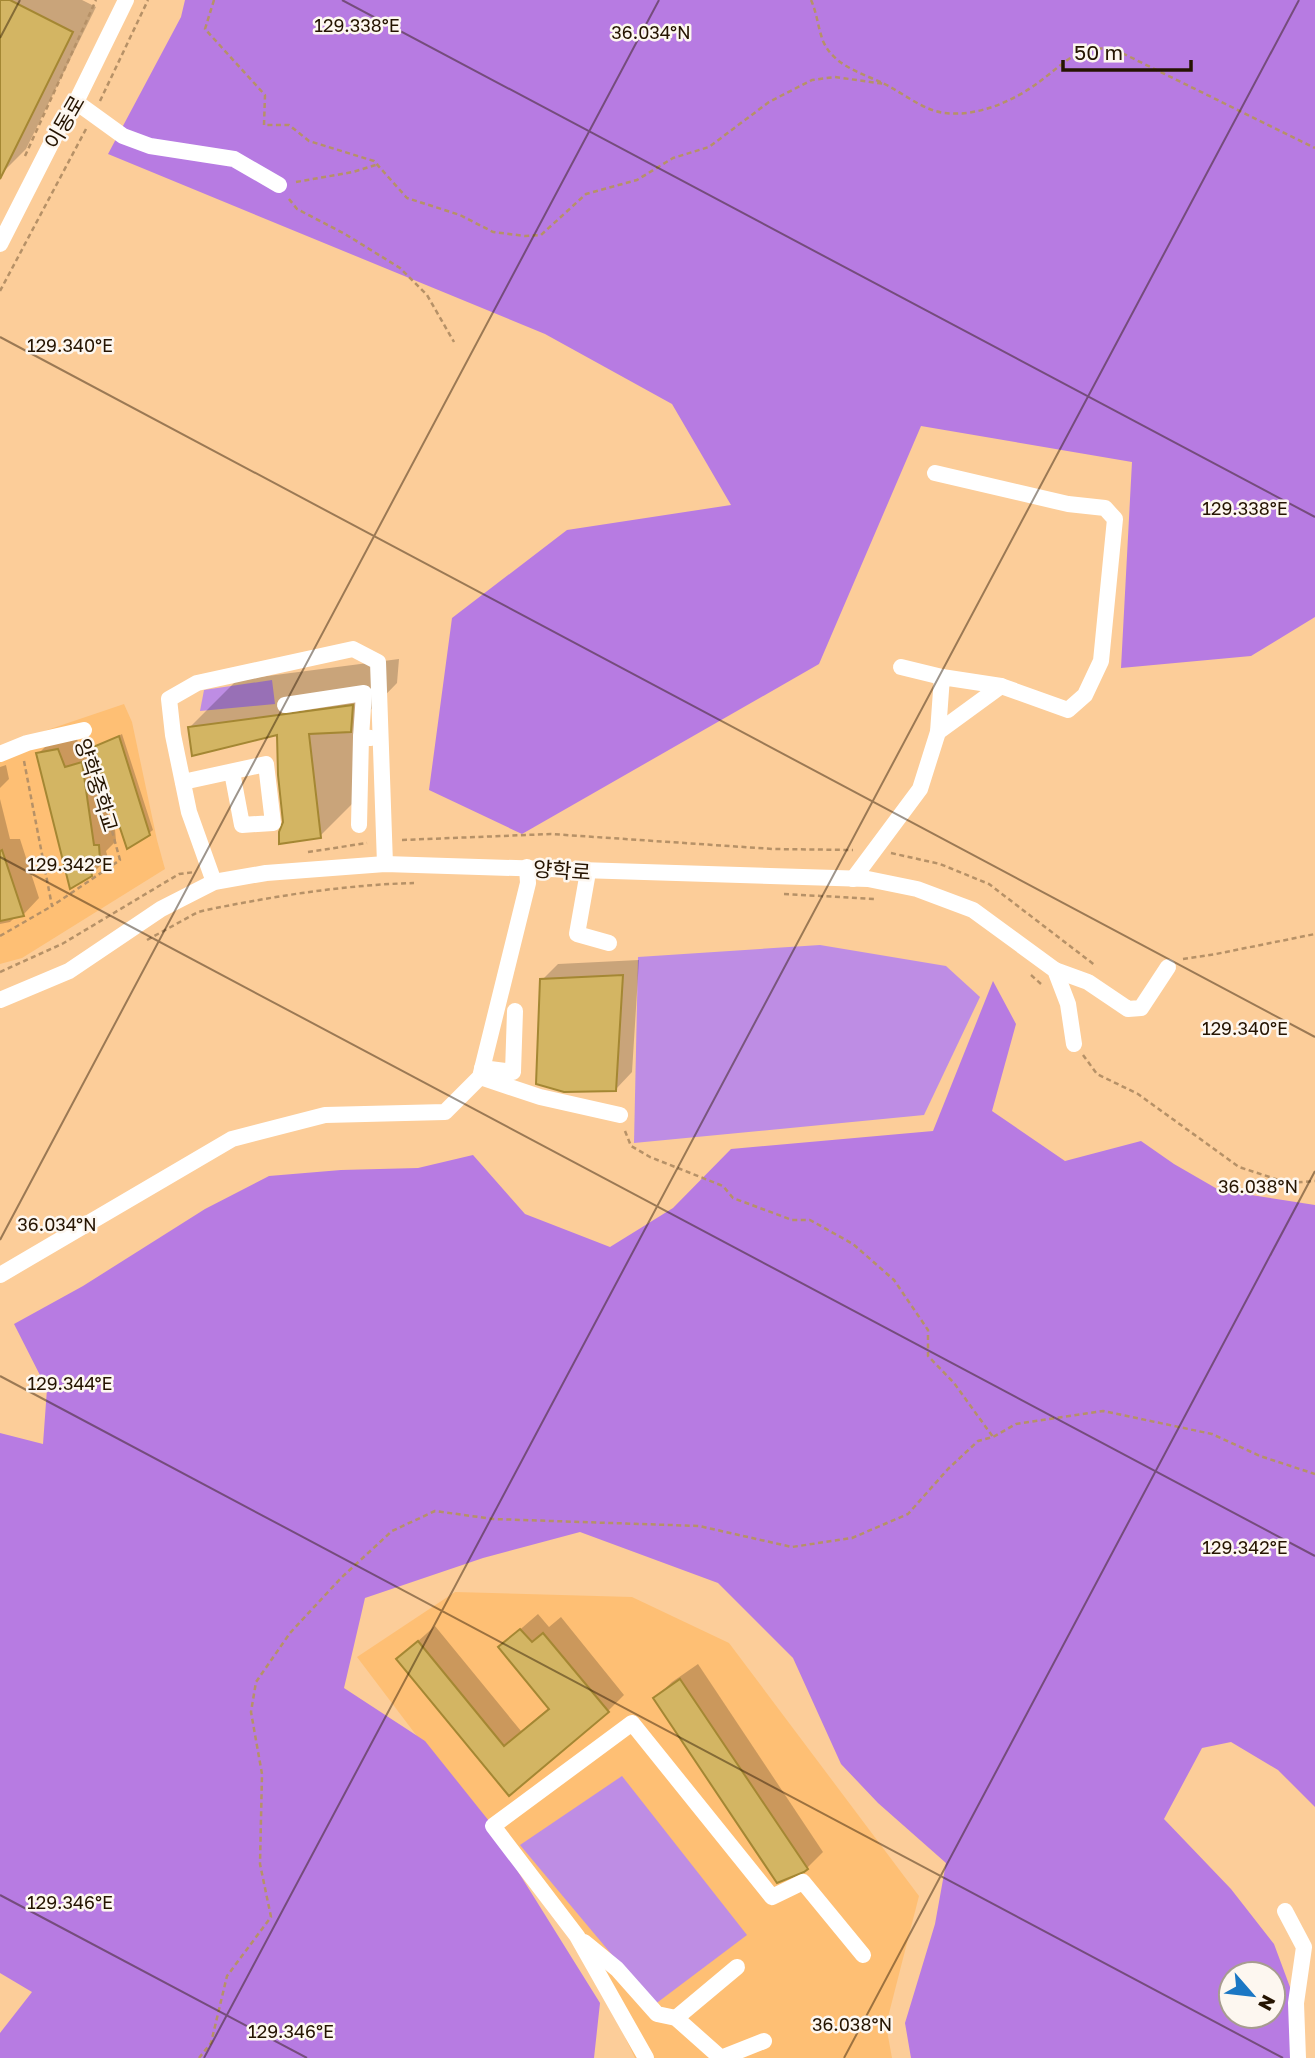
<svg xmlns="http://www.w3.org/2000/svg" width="1315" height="2058" font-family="'Golos Text','Noto Sans KR',sans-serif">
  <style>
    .built { fill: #febf74 }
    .green { fill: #be8de4 }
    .forest { fill: #b77be2; fill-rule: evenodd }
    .shadow { fill: #0003 }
    .building { fill: #d3b563; stroke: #a48733; stroke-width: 2 }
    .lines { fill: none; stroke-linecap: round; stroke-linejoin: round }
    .path { stroke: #b69167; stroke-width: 2.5; stroke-dasharray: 5 3.5; stroke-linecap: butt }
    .minor { stroke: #fff; stroke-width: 16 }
    .ticks { fill: none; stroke: #251401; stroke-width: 2; stroke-opacity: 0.45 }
    .labels { text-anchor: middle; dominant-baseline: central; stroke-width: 5; stroke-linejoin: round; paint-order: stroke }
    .street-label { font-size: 21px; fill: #251401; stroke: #fdf7f0 }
    .ticks-label { font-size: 18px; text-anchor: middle; fill: #251401; stroke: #fdf7f0; stroke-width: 5; stroke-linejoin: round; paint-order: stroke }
  </style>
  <rect width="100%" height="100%" fill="#fccd99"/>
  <g class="built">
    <polygon points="124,704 132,722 157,840 165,869 22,958 0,964 0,746"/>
    <polygon points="455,1592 632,1597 729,1643 919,1896 886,2025 892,2058 635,2058 577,1936 510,1859 357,1657"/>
  </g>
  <g class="green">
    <polygon points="272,680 275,704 200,711 204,690"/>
    <polygon points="820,945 946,966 980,997 924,1115 634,1143 638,957"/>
    <polygon points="622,1776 747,1935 654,2005 520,1845"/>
  </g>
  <g class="forest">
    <polygon points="185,0 1315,0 1315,617 1251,656 1121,668 1132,462 921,426 819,664 522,834 429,790 452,618 567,530 731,505 672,404 545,334 108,154 181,17"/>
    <path d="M 993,981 L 1016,1024 L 992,1111 L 1065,1161 L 1141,1141 L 1174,1164 L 1219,1190 L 1315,1205 L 1315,1807 L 1278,1770 L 1231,1742 L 1202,1748 L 1164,1819 L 1231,1889 L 1274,1944 L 1300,2014 L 1297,2058 L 911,2058 L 905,2023 L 935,1924 L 946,1863 L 878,1803 L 841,1764 L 793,1658 L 718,1583 L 580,1532 L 483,1558 L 365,1598 L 344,1688 L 425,1741 L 493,1826 L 499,1841 L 600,2003 L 594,2058 L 0,2058 L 0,2033 L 32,1992 L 0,1973 L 0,1433 L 43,1444 L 47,1389 L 14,1324 L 83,1286 L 205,1209 L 269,1176 L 341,1170 L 418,1168 L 473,1155 L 525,1214 L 610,1247 L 673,1208 L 731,1149 L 933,1131 ZM 1231,1974 L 1273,1974 L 1273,2016 L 1231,2016 Z"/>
  </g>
  <g class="shadow">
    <polygon points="0,0 82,0 96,7 26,149 1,174"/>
    <polygon points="399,659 397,683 360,721 367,789 320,836 285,822 279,733 190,727 237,680"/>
    <polygon points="75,733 81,751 95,748 122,734 153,830 149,833 102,772 110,829 115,829 116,841 106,851 108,858 91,875 38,754 55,737"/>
    <polygon points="6,765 9,779 0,788 0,767"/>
    <polygon points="0,799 10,839 20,839 39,898 23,915 16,916 10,922 0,924"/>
    <polygon points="639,960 632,1072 616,1089 542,980 558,964"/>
    <polygon points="538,1614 549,1627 561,1617 624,1695 608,1711 509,1793 398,1659 435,1626 521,1731 550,1707 500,1647"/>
    <polygon points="698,1664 823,1852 807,1868 655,1698 672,1682"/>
  </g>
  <g class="building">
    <polygon points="0,0 10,0 73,32 0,179"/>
    <polygon points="353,705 351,732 309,734 321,838 279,844 279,832 283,822 278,775 277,735 192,756 188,727"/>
    <polygon points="119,736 150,835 127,849 93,747"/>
    <polygon points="58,749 65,767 82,762 94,845 99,845 100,860 90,864 92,876 70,889 36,753"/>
    <polygon points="2,850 24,916 0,921 0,851"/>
    <polygon points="623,975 616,1091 564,1092 536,1084 540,979"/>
    <polygon points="520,1629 532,1642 543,1633 609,1712 509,1796 396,1659 418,1641 504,1746 549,1709 498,1647"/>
    <polygon points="680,1679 808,1869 804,1872 777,1883 653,1698"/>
  </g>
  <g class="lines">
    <g class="path">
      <polyline points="214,0 205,29 265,95 264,125 289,125 309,141 374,161 407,198 460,215 493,232 525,236 541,235 586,194 637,180 673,158 709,147 769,102 812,80 835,77 885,84"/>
      <path d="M 811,0 C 817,13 818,28 823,41 C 835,69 868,74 892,88 C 908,97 926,111 945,113 C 977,117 1014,101 1039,82 C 1056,70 1072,52 1093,49 C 1104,47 1114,51 1124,54 L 1315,148"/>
      <polyline points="100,101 148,0"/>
      <polyline points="25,156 96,0"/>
      <polyline points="296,182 353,172 379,164"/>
      <polyline points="289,199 297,209 345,234 400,268 427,295 454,342"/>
      <polyline points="0,291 86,129"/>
      <polyline points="24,761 52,906 120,860 89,747"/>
      <polyline points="402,840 551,834 773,849 853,850"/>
      <polyline points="308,852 367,843"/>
      <polyline points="891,853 940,864 989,884 1096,966"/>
      <polyline points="784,894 875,899"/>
      <polyline points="0,936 52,906"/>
      <path d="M 147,940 L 198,912 L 206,910 C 275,896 343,885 414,883"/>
      <polyline points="1183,959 1216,954 1315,934"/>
      <polyline points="0,972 62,944 179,874 195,872"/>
      <polyline points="1031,975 1041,984"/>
      <polyline points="1083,1055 1097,1074 1138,1094 1239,1167 1288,1183 1315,1181"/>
      <polyline points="625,1131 631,1146 650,1157 723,1186 733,1198 792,1220 810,1220 853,1244 894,1280 928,1330 928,1356 954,1383 993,1437"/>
      <polyline points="199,2058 211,2043 227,1976 271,1917 260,1864 262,1774 251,1712 256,1682 290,1633 341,1578 392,1531 435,1511 493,1519 699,1526 792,1547 852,1538 908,1514 948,1469 978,1441 993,1437 1016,1424 1103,1411 1212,1434 1260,1456 1315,1474"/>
    </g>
    <g class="minor">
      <polyline points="76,102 123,136 150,146 234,159 279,185"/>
      <polyline points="0,244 57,132 76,102 126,0"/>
      <polyline points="901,667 942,677"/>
      <polyline points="285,705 364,693 361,737"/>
      <polyline points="938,732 1001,686"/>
      <polyline points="0,754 27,743 84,730"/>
      <polyline points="183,782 266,764 273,823 242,825 232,772"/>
      <polyline points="359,825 361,737 371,738"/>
      <polyline points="588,872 577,934 609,943"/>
      <polyline points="853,879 920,789 938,732 942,677 1001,686 1068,710 1085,695 1101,661 1115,519 1105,508 1068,504 935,473"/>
      <polyline points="214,882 189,812 173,735 169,699 197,683 353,649 378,662 385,864"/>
      <polyline points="1055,970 1088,982 1128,1009 1141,1008 1168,967"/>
      <polyline points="0,1000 69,971 161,909 214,882 266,873 385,864 868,879 917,889 973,910 1055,970 1068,1004 1074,1044"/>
      <polyline points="482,1068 513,1072 515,1011"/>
      <polyline points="480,1077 540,1097 620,1115"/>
      <polyline points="0,1275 232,1139 325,1115 445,1112 480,1077 528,883 527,867"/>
      <polyline points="1285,1911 1304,1947 1296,2003 1298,2058"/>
      <polyline points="584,1942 617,1969 657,2014 676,2018 721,2058 764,2041"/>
      <polyline points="676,2018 737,1967"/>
      <polyline points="646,2058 577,1936 493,1826 632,1723 772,1897 803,1882 863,1955"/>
    </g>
  </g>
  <path class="ticks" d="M 342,0 L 1315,517M 0,38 L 20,0M 0,337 L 1315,1037M 0,857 L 1315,1556M 0,1240 L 659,0M 0,1376 L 1283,2058M 0,1895 L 307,2058M 204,2058 L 1299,0M 844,2058 L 1315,1171"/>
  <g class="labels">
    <g class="street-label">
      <text transform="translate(64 122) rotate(-60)">이동로</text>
      <text transform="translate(97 785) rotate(72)">양학중학교</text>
      <text transform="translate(562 870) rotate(4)">양학로</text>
    </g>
  </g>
  <g class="ticks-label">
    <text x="357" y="32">129.338°E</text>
    <text x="651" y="39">36.034°N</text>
    <text x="70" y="352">129.340°E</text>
    <text x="1245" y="515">129.338°E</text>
    <text x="70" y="871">129.342°E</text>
    <text x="1245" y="1035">129.340°E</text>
    <text x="1258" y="1193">36.038°N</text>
    <text x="57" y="1231">36.034°N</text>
    <text x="70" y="1390">129.344°E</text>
    <text x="1245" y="1554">129.342°E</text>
    <text x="70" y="1909">129.346°E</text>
    <text x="852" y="2031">36.038°N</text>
    <text x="291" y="2038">129.346°E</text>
  </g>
  <g transform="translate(1252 1995) rotate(118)"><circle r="33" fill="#fdf7f0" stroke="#a79c90" stroke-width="2"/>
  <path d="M0-5L12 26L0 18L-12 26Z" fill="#1b77c4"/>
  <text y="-10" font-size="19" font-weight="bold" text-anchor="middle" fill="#251401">N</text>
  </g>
  <path d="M1063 60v10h128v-10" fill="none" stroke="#251401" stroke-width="3.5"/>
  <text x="1074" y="60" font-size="21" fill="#251401" stroke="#fdf7f0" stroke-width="5" paint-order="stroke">50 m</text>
</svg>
